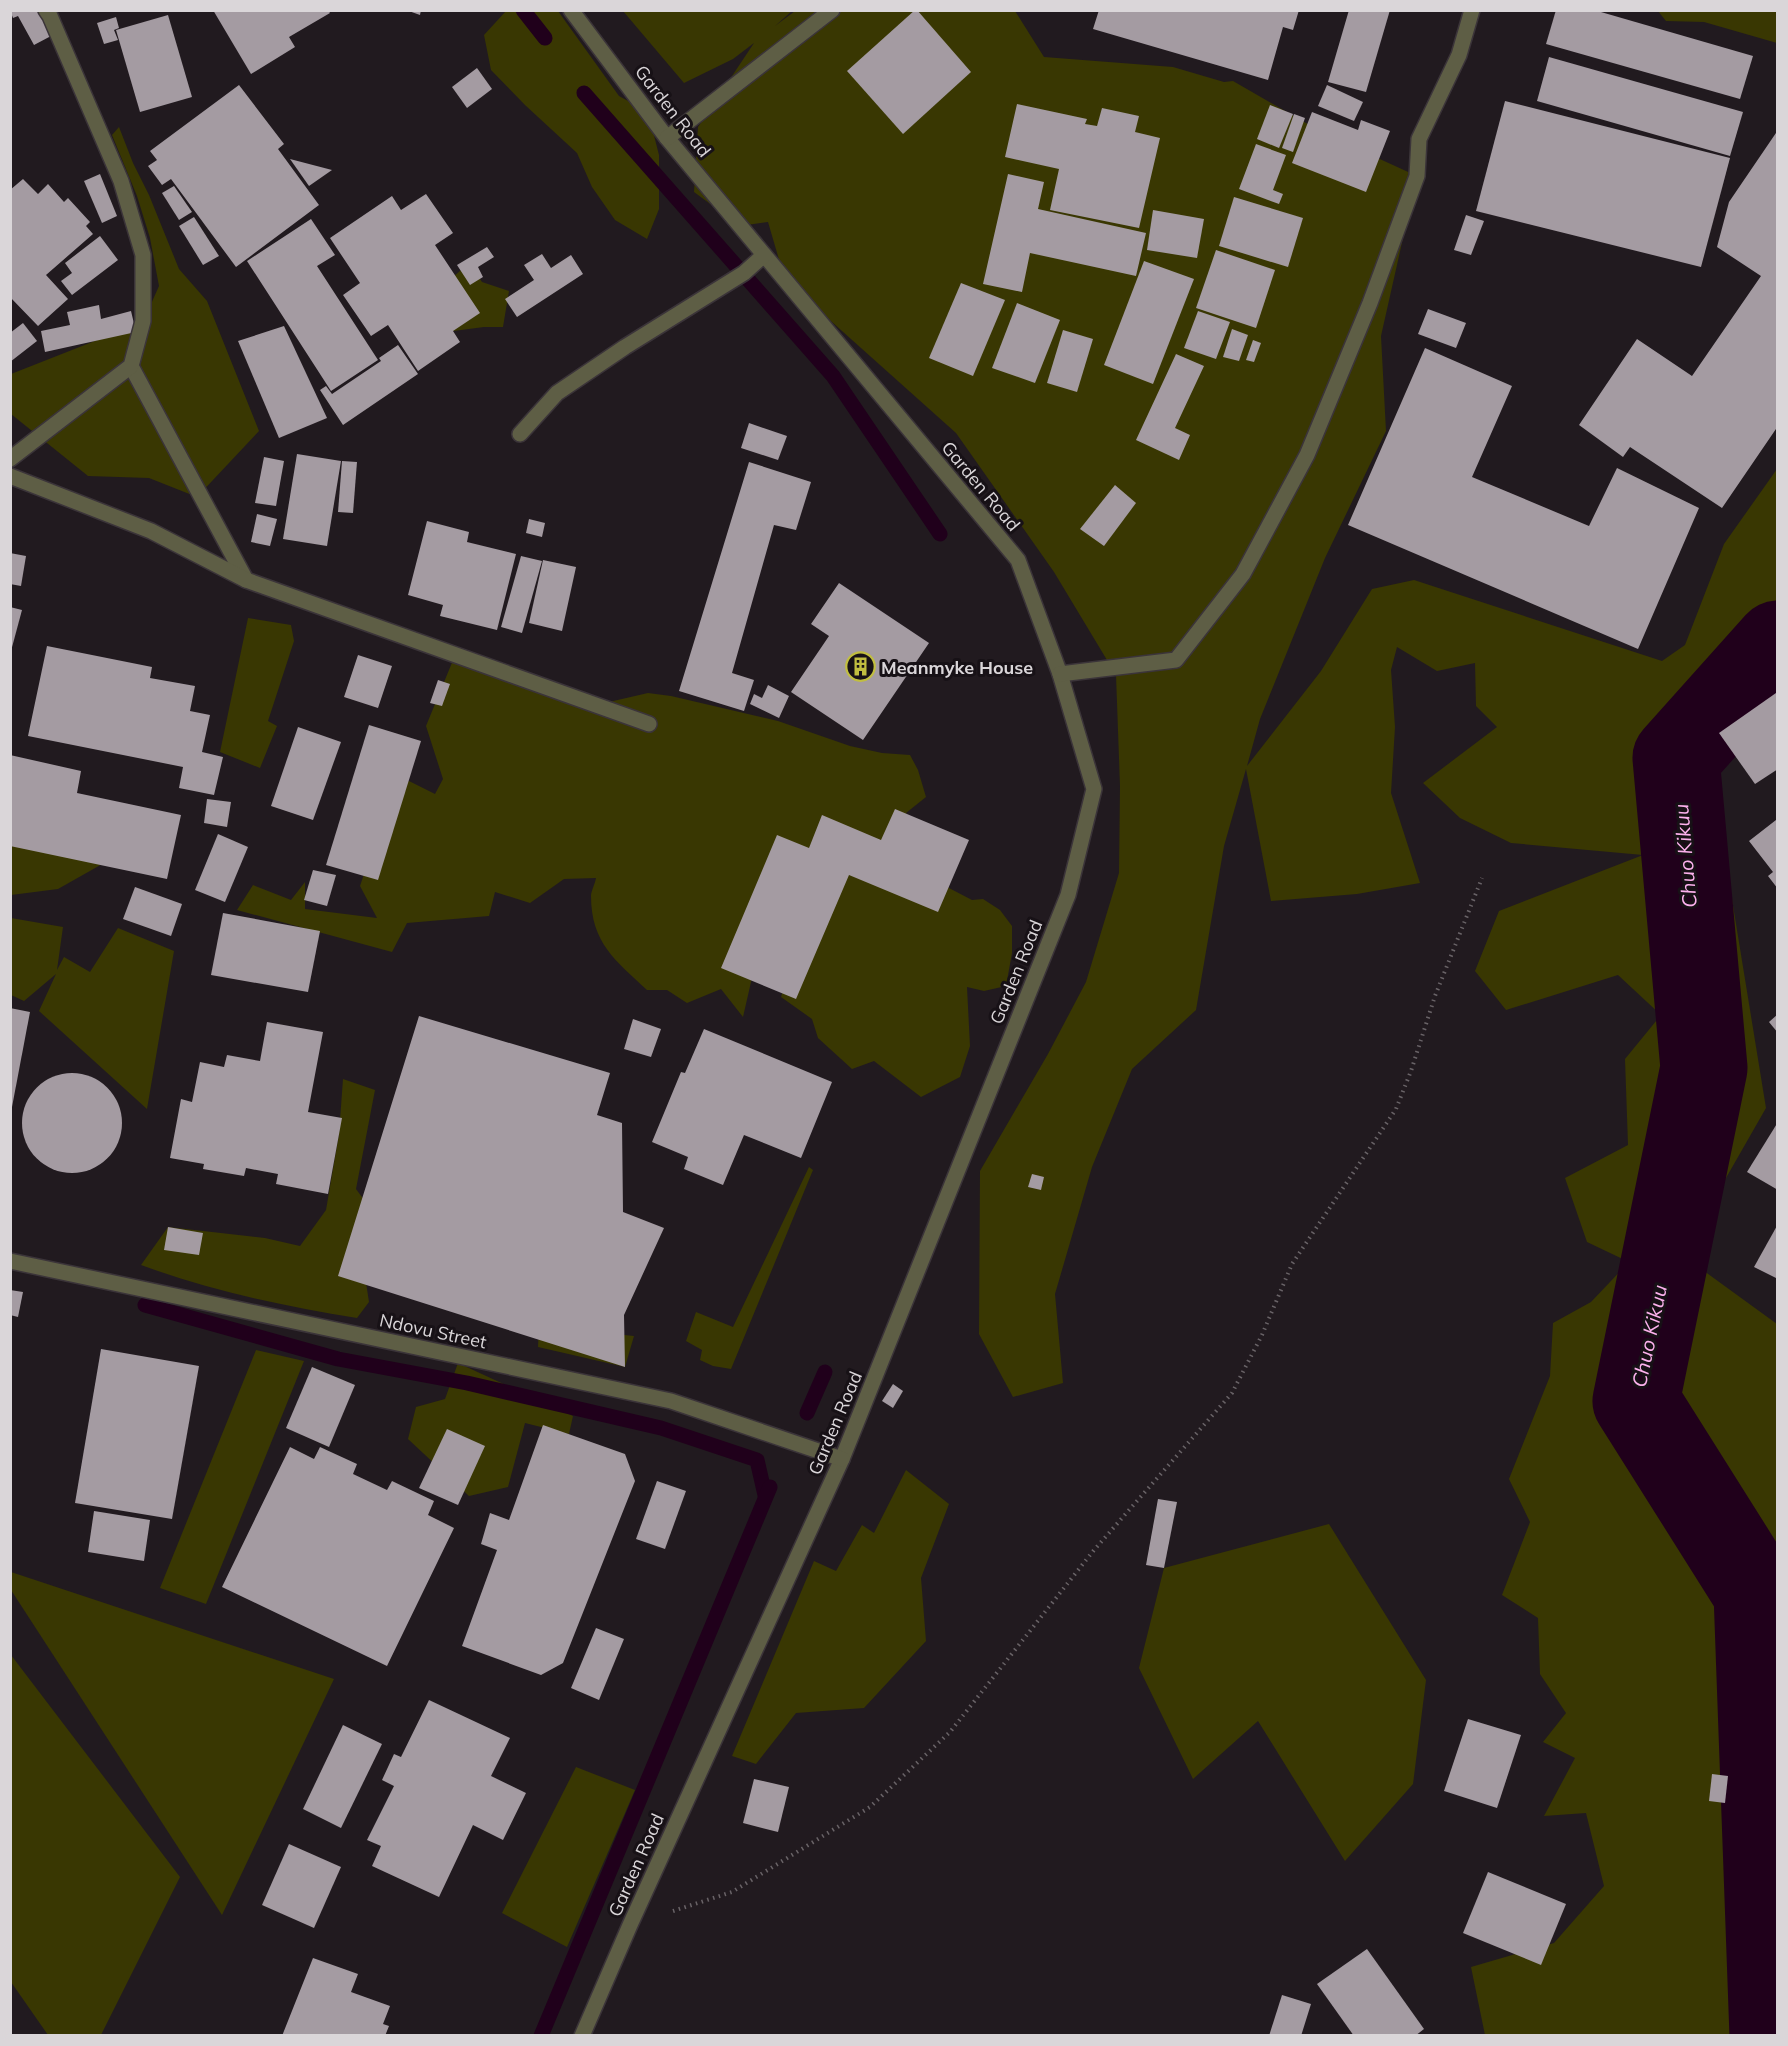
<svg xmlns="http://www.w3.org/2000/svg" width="1788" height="2046" font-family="Mulish,sans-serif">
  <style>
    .green { fill: #393702 }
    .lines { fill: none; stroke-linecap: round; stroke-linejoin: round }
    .stream { stroke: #20001b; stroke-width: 15 }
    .river { stroke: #20001b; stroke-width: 87 }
    .building { fill: #a49ba2 }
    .minor-casing { stroke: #3b3439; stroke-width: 18 }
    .path { stroke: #696367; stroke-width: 4; stroke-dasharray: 1.5 4.5; stroke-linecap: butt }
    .minor { stroke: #5e5e45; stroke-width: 15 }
    .labels { text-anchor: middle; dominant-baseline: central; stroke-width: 6; stroke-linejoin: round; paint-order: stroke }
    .street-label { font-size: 18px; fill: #dad6d9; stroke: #171116 }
    .poi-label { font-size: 18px; font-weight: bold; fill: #dad6d9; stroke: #171116; text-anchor: start }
    .water-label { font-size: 20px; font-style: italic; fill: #fcb1ed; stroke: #171116 }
  </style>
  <rect width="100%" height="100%" fill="#211a1f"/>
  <g class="green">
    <polygon points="506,11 558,11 619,96 648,112 659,155 659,209 647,239 615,220 592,187 577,153 525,105 491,70 484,35"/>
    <polygon points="623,11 792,11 775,26 795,11 1015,11 1044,57 1173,67 1224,82 1233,81 1325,134 1417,176 1381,336 1386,431 1325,558 1260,719 1247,766 1321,671 1372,589 1414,580 1662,661 1685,645 1724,544 1777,469 1777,676 1735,709 1699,761 1722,838 1766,1108 1682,1255 1777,1324 1777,2035 1485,2035 1471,1967 1554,1943 1604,1886 1586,1813 1544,1816 1575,1758 1543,1742 1566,1713 1540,1674 1538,1618 1502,1595 1530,1522 1509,1479 1550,1376 1553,1323 1591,1302 1629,1262 1587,1242 1565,1178 1628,1145 1625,1059 1661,1015 1618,975 1506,1010 1475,971 1499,911 1643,855 1511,843 1460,818 1423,783 1497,727 1476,706 1475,663 1437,671 1397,647 1391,670 1395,727 1391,793 1420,883 1357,894 1271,901 1246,769 1224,846 1196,1010 1132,1069 1092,1167 1055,1294 1063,1383 1013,1397 979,1334 980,1171 1048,1054 1086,982 1119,873 1120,786 1116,675 1054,572 956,433 785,280 768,222 740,226 694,192 698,127 754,43 733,59 684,83"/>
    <polygon points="1658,11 1777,11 1777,43 1704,22 1666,21"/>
    <polygon points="119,127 133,163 149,195 179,269 207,301 259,431 197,497 149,478 88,476 11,414 11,374 143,322 159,286 150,238 137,196 112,135"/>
    <polygon points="469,263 482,282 509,291 503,327 484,327 446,332 452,278"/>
    <polygon points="248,618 291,625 294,641 268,721 277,726 260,768 220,752"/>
    <path d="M 458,648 L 524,670 L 596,705 L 648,693 L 671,696 L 778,721 L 850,746 L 882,753 L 910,755 L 918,770 L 926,797 L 906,813 L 921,832 L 949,888 L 972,900 L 983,899 L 1000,910 L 1012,926 L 1012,953 L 1006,986 L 984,991 L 967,987 L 970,1046 L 960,1077 L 921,1097 L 874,1061 L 852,1069 L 818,1038 L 812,1019 L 781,997 L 794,951 L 762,934 L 743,1017 L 721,989 L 687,1003 L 667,990 L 647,990 C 616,961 591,943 591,896 C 591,891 595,884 596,878 L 564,879 L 530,903 L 495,892 L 489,916 L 407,923 L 392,952 L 237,910 L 253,885 L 291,900 L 305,882 L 305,909 L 377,918 L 360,886 L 389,799 L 409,781 L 435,794 L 443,779 L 426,726 Z"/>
    <polygon points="10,828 104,863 58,889 11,895"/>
    <polygon points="11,918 63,927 57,970 64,957 90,972 118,928 174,951 147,1109 39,1011 56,974 24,1001 11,995"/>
    <path d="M 343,1079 L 375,1090 L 356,1189 L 390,1235 L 365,1276 L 369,1302 L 357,1318 C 284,1306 211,1291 141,1265 L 168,1227 L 265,1238 L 300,1246 L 326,1210 L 339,1134 Z"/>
    <polygon points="809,1167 813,1170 731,1369 713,1366 700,1360 702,1350 686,1341 696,1312 733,1327"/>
    <polygon points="539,1326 634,1336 625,1367 538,1347"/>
    <polygon points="256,1350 304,1361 206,1604 160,1588"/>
    <polygon points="458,1363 573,1416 569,1434 525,1423 508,1487 469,1496 408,1439 416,1407 445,1399"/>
    <polygon points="906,1470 949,1504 921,1578 926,1641 864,1708 796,1713 756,1764 732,1756 814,1561 836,1571 862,1525 874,1533"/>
    <polygon points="1329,1524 1426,1680 1413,1784 1345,1861 1258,1721 1193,1779 1139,1668 1164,1568"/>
    <polygon points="11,1572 334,1679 222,1915 11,1590"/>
    <polygon points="11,1655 180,1877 101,2035 48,2035 11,1982"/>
    <polygon points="576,1767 635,1790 567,1947 502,1913"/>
  </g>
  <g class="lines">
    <g class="stream">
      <polyline points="523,10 545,38"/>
      <polyline points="584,93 833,376 940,534"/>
      <polyline points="145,1305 338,1359 467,1383 661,1428 757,1460 765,1495"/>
      <polyline points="807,1413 825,1372"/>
      <polyline points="541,2036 770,1487"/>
    </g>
    <polyline class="river" points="1773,2036 1757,1593 1636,1401 1704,1068 1676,758 1778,644"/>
  </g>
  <g class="building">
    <polygon points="10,10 38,10 51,36 34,45 18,16 13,18"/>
    <polygon points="213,10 328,10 330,13 289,37 295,47 251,74"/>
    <polygon points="406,10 421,10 420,15"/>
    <polygon points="915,10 917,10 971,72 903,134 847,71"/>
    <polygon points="1099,10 1299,10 1293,30 1283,27 1268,80 1093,29"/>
    <polygon points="1349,10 1390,10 1366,92 1328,82"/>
    <polygon points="1556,10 1594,10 1753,56 1740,99 1546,44"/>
    <polygon points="168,15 192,97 140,112 116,30"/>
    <polygon points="116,17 119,28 114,30 118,40 104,44 97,23"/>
    <polygon points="1549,57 1743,112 1730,156 1537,101"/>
    <polygon points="477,68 492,89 467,108 452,87"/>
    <polygon points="239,85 284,144 278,149 319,205 236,267 171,179 162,185 148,166 157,160 150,151"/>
    <polygon points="1327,85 1363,102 1354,121 1318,106"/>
    <polygon points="1505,101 1730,158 1701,267 1476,211"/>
    <polygon points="1017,104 1087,119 1085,124 1097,126 1102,108 1139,116 1135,132 1160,138 1139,228 1050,210 1059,169 1005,157"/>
    <polygon points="1270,105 1293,114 1279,148 1257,139"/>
    <polygon points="1312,112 1358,130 1361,120 1390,131 1366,192 1292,163"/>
    <polygon points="1294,114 1305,118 1293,152 1282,148"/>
    <polygon points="1778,130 1778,426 1722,508 1630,447 1623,457 1579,425 1637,339 1692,376 1761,276 1717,247 1729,202"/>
    <polygon points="1256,144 1286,155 1273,190 1283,194 1279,204 1239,189"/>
    <polygon points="290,159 332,170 309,186"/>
    <polygon points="100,174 117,216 102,223 84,181"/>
    <polygon points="1008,174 1044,182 1038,209 1146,233 1136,276 1030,253 1022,292 983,284"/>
    <polygon points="23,179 38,194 48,184 64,202 68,198 90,222 86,226 93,234 46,275 68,299 38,326 10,297 10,190"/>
    <polygon points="174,186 192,212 179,220 162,193"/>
    <polygon points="426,194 453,233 435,245 480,313 453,331 460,342 418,371 388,325 371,336 343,295 360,283 330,238 392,196 401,210"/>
    <polygon points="1234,197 1303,218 1288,267 1219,246"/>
    <polygon points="1153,210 1204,219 1197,258 1147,250"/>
    <polygon points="1466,215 1484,221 1471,255 1454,250"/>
    <polygon points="194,217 219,256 203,265 179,226"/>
    <polygon points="311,219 335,255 317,266 378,360 331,391 247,261"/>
    <polygon points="100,236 118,260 72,295 61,281 72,273 65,263"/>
    <polygon points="487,247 494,257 478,267 483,277 470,285 457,265"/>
    <polygon points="1216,250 1275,270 1256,328 1196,308"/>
    <polygon points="542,254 551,268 571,255 583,274 517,317 505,299 534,280 524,265"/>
    <polygon points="1144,261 1194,279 1153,384 1104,365"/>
    <polygon points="961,283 1005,300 973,376 929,358"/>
    <polygon points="1017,303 1060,320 1035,383 992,368"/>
    <polygon points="99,305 101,319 131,311 136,332 45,352 41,331 70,325 67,312"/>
    <polygon points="1428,309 1466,323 1456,348 1418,334"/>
    <polygon points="1198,311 1230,322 1216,359 1184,348"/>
    <polygon points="23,323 37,341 10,362 10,333"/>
    <polygon points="284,326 327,418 279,438 238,341"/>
    <polygon points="1232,329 1248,335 1239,361 1223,357"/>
    <polygon points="1063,330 1093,339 1077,392 1047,383"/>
    <polygon points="1253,340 1261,343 1254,362 1246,360"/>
    <polygon points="398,345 418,374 343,425 320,390 326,386 332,394 381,361 379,358"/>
    <polygon points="1425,348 1512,386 1472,477 1589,526 1617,468 1699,508 1638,649 1348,525"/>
    <polygon points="1176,354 1204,366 1175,428 1190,435 1179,460 1136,440"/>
    <polygon points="749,423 787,436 778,460 741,448"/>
    <polygon points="297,454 341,461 327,546 283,539"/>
    <polygon points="264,457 284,461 276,506 255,503"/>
    <polygon points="342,461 357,462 353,513 338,512"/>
    <polygon points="749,462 811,482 796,530 774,525 732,673 754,680 744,711 679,691"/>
    <polygon points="1115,485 1136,503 1104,546 1080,529"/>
    <polygon points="257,514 277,519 270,546 251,542"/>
    <polygon points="529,519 545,523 542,537 526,533"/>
    <polygon points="427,521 469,532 467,542 516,554 497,630 440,616 443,605 408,595"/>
    <polygon points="10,553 26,556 21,586 10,584"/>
    <polygon points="521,556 542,561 522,633 501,627"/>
    <polygon points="543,560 576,567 562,631 529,623"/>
    <polygon points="839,583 929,643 863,740 791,692 829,636 811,624"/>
    <polygon points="10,607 22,610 11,651 10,651"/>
    <polygon points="47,646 152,667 150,678 195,686 190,711 210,715 202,752 223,757 214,795 179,788 183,767 28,736"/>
    <polygon points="358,655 392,666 378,708 344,697"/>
    <polygon points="438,680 450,684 442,706 430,703"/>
    <polygon points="768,685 789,696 779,718 750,704 754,694 762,698"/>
    <polygon points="1776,693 1778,769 1755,784 1719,733"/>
    <polygon points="369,725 421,741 378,880 326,865"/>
    <polygon points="298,727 341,742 313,820 271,806"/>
    <polygon points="10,755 81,771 77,793 181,815 167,879 10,846"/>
    <polygon points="207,799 231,802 227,827 204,823"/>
    <polygon points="895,809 969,840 938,912 849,875 796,999 721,968 777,835 809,848 822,815 881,840"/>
    <polygon points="1776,820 1778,823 1778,889 1768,876 1773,872 1749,841"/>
    <polygon points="218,834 248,847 225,902 195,890"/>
    <polygon points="313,870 336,875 327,906 304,900"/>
    <polygon points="135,887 182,904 171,936 123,919"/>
    <polygon points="223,913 320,931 308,992 211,975"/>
    <polygon points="10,1008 30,1012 12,1107 10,1107"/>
    <polygon points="1778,1014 1778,1033 1769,1022"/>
    <polygon points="419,1016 610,1073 597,1115 622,1123 623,1212 664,1228 624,1315 625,1367 338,1276"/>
    <polygon points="633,1019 661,1029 651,1057 624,1049"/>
    <polygon points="267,1022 323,1032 308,1112 342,1118 328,1194 276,1184 278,1174 246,1168 244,1176 203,1169 204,1164 170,1158 181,1099 192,1102 200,1062 224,1067 227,1055 260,1061"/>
    <polygon points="704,1029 832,1082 801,1158 744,1135 723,1185 684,1169 688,1157 652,1142 681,1072 685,1073"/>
    <circle cx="72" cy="1123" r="50"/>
    <polygon points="1778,1122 1778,1190 1747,1172"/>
    <polygon points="1032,1174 1044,1177 1041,1190 1028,1187"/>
    <polygon points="1778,1224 1778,1279 1754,1267"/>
    <polygon points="168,1227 203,1233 199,1255 164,1250"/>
    <polygon points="10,1290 23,1292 18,1317 10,1315"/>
    <polygon points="101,1349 199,1366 172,1519 75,1503"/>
    <polygon points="312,1367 355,1385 329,1447 286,1428"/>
    <polygon points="893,1384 903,1391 893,1408 882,1401"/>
    <polygon points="543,1425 625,1454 635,1481 563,1663 541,1675 462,1646 497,1550 481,1544 490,1513 509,1520"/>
    <polygon points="447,1429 485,1446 458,1505 419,1488"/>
    <polygon points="290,1447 314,1459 320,1447 357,1464 353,1474 387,1490 392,1481 434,1501 428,1515 454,1528 387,1666 222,1587"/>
    <polygon points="657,1481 686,1491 665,1549 636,1539"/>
    <polygon points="1158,1499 1177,1502 1164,1568 1146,1565"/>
    <polygon points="94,1511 150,1520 144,1561 88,1552"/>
    <polygon points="596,1628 624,1639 599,1700 571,1688"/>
    <polygon points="429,1700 510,1738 491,1776 526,1793 503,1840 473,1825 439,1897 372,1866 381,1846 367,1840 394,1786 382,1780 394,1754 401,1757"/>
    <polygon points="1468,1719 1521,1735 1497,1808 1444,1791"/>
    <polygon points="343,1725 382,1744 341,1828 303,1809"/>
    <polygon points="1712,1774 1728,1776 1725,1803 1709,1801"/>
    <polygon points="754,1779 789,1787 778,1832 743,1823"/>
    <polygon points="289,1844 341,1867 314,1928 262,1905"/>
    <polygon points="1488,1872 1566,1904 1541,1965 1463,1933"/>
    <polygon points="1367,1949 1424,2029 1415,2036 1354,2036 1317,1984"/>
    <polygon points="313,1958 358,1974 351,1992 390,2006 383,2024 389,2026 385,2036 282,2036"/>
    <polygon points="1282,1995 1311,2004 1301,2036 1269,2036"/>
  </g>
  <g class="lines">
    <defs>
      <g id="minor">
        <polyline points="571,10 667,138 1018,560 1060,674 1094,789 1068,895 842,1459 630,1925 582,2036"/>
        <polyline points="667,138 832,10"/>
        <polyline points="131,366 246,580"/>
        <polyline points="520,434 557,393 625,347 744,273 764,255"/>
        <polyline points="10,459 131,366 143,321 143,255 121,181 50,16 46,10"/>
        <polyline points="10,476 151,531 246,580 649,724"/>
        <polyline points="1060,674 1176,660 1243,574 1307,455 1370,303 1417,176 1419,139 1459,55 1472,10"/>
        <polyline points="10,1261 671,1401 842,1459"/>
      </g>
    </defs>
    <use href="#minor" class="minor-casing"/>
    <polyline class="path" points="673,1911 732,1892 870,1807 950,1732 1094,1550 1232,1393 1262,1335 1292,1264 1396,1109 1411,1071 1435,996 1482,878"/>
    <use href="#minor" class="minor"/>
  </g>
  <defs>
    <symbol id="building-ring" viewBox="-11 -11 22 22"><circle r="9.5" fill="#171116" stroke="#c1be40" stroke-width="1.5"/><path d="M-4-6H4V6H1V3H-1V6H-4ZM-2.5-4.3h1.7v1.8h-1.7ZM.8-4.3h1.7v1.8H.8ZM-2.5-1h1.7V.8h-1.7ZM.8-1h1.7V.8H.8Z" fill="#c1be40"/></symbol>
  </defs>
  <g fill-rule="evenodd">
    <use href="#building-ring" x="844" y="650" width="33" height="33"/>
  </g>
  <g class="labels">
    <g class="street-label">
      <text transform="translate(673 111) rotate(52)">Garden Road</text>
      <text transform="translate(981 486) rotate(50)">Garden Road</text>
      <text transform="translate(1016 972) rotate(-68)">Garden Road</text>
      <text transform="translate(433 1331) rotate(12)">Ndovu Street</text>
      <text transform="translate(835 1423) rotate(-67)">Garden Road</text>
      <text transform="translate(636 1865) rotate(-66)">Garden Road</text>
    </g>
    <g class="poi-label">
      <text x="881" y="667">Meanmyke House</text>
    </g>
    <g class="water-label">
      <text transform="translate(1685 856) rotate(-95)">Chuo Kikuu</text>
      <text transform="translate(1649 1336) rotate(-78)">Chuo Kikuu</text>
    </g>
  </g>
  <rect width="1788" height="2046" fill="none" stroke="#dad6d9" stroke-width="24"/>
</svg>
